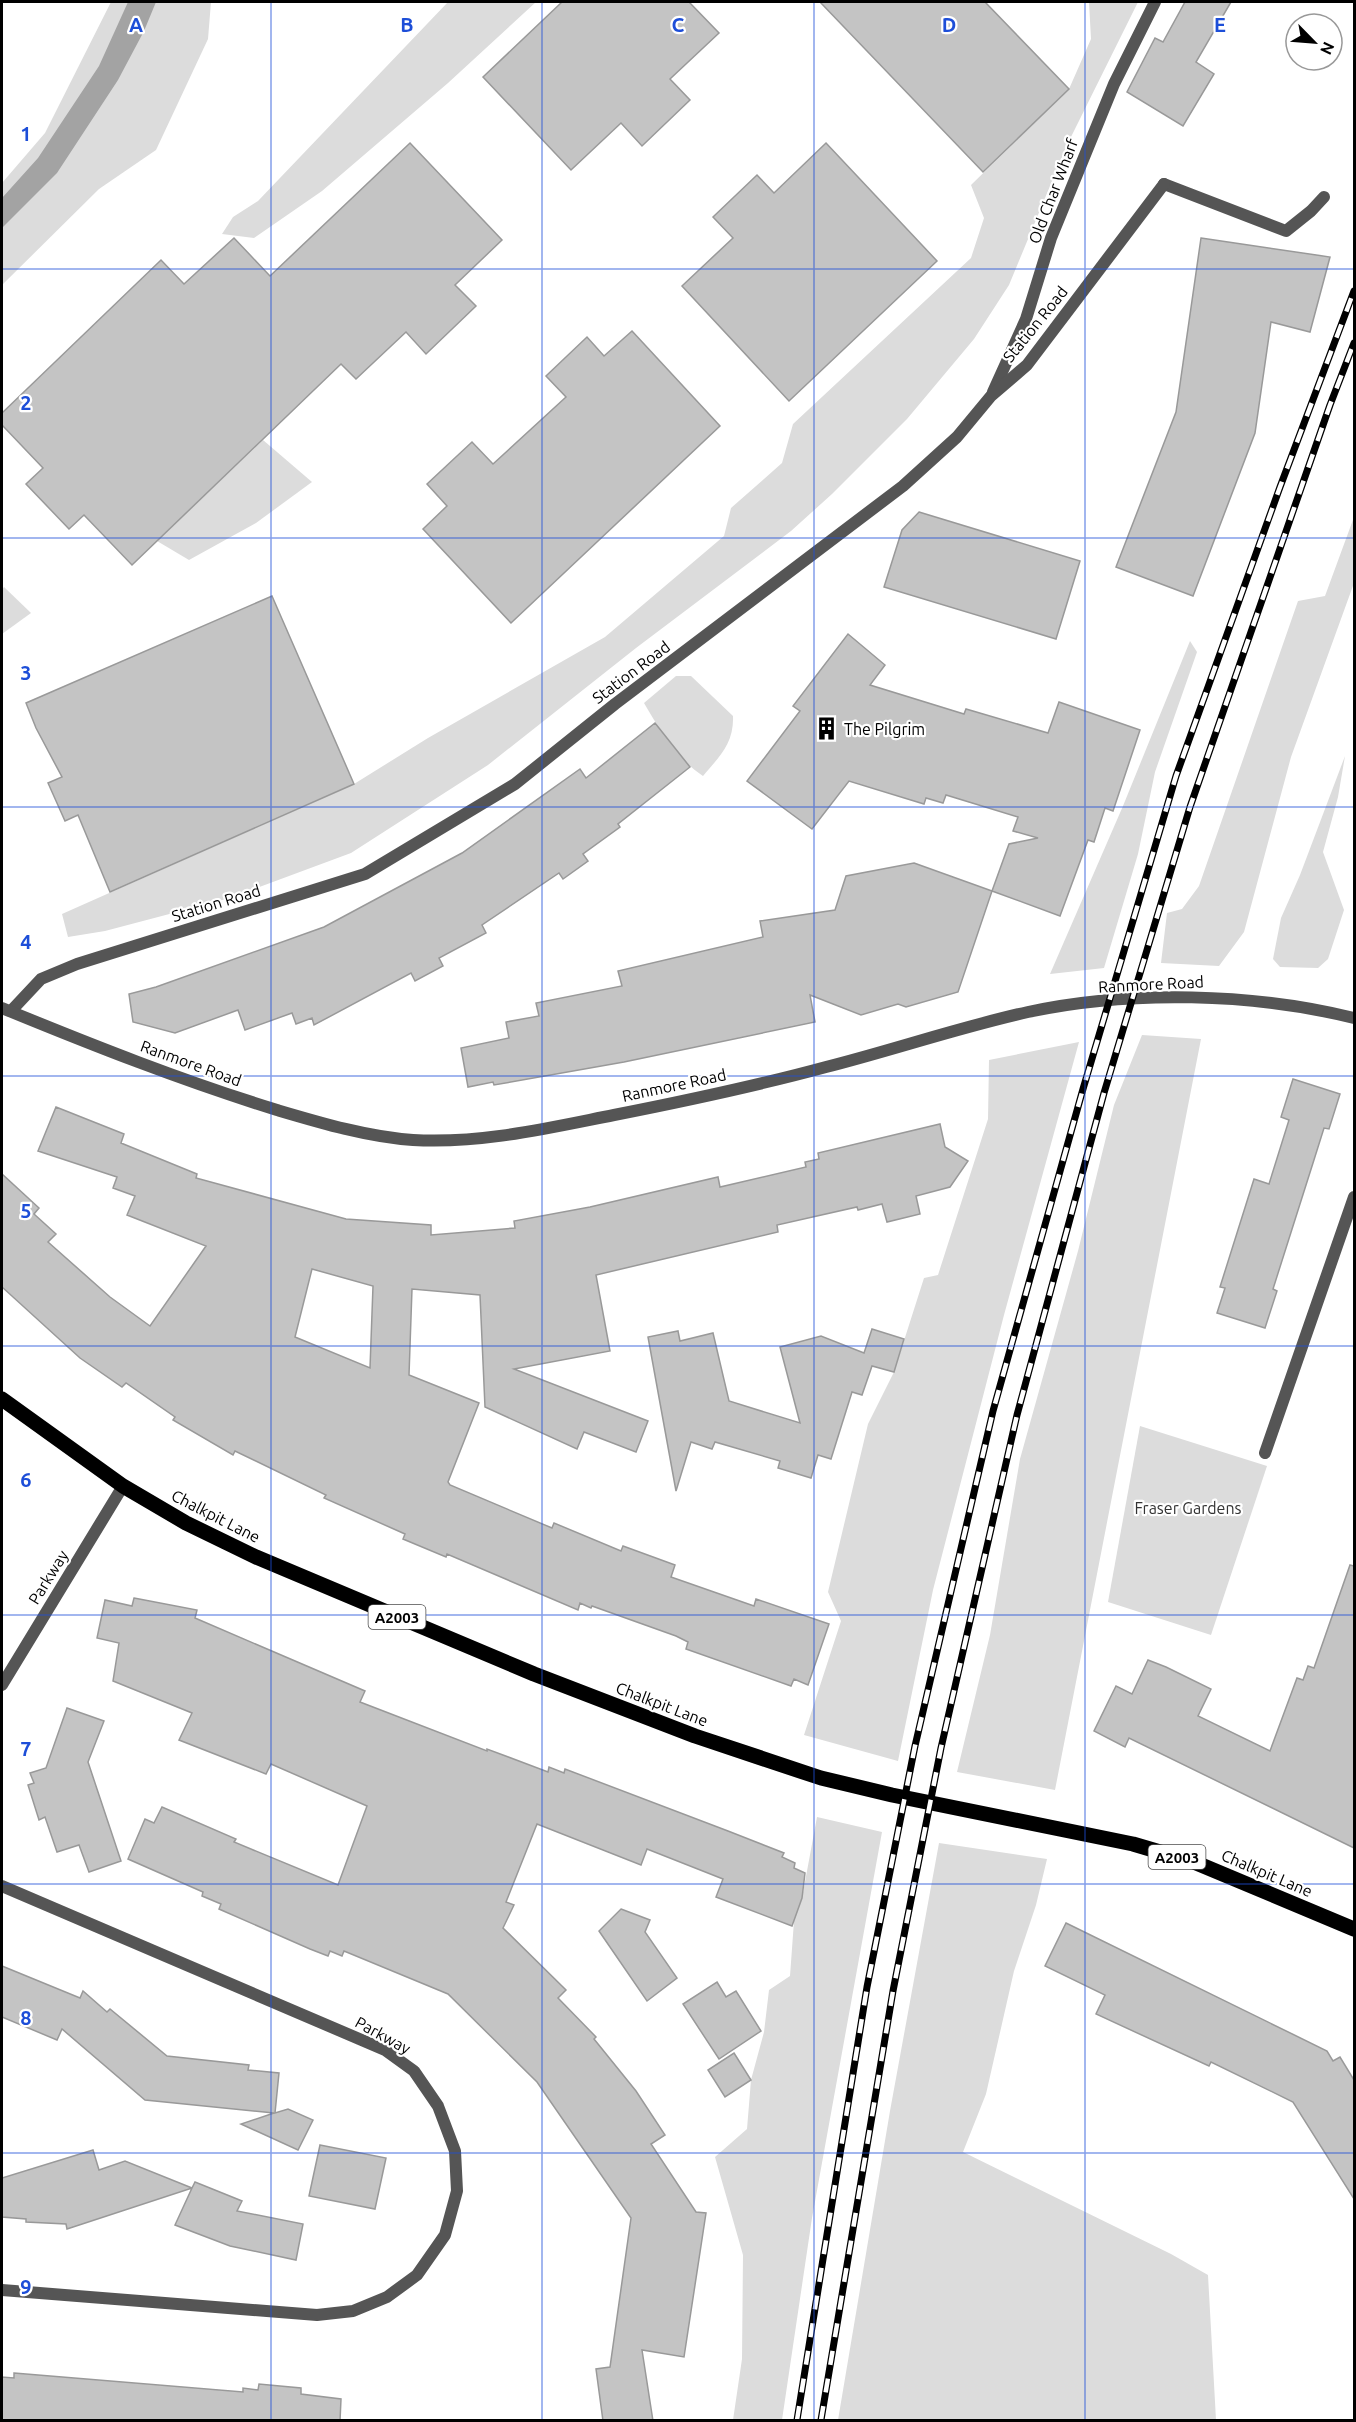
<svg xmlns="http://www.w3.org/2000/svg" width="1356" height="2422" font-family="Ubuntu,sans-serif">
  <style>
    .green { fill: #dcdcdc }
    .water { fill: #a3a3a3 }
    .building { fill: #c4c4c4; stroke: #999; stroke-width: 1.5; fill-rule: evenodd }
    .lines { fill: none; stroke-linecap: round; stroke-linejoin: round }
    .pedestrian { stroke: #555; stroke-width: 12 }
    .minor { stroke: #555; stroke-width: 12 }
    .tertiary { stroke: #555; stroke-width: 12 }
    .primary { stroke: #000; stroke-width: 15 }
    .rail-casing { stroke: #000; stroke-width: 7 }
    .rail { stroke: #fff; stroke-width: 4.5; stroke-dasharray: 14; stroke-linecap: butt }
    .grid { fill: none; stroke: #1d4ed8; stroke-width: 1.5; stroke-opacity: 0.55 }
    .labels { text-anchor: middle; dominant-baseline: central; stroke-width: 4.5; stroke-linejoin: round; paint-order: stroke }
    .shield { fill: #fff; stroke: #4c4c4c; stroke-width: 1.5 }
    .shield-label { font-size: 15px; font-weight: bold; fill: #000 }
    .street-label { font-size: 16px; fill: #000; stroke: #fff }
    .poi-label { font-size: 16px; fill: #000; stroke: #fff; text-anchor: start }
    .park-label { font-size: 16px; fill: #333; stroke: #fff }
    .grid-label { font-size: 20px; text-anchor: middle; font-weight: bold; fill: #1d4ed8; stroke: #fff; stroke-width: 4.5; stroke-linejoin: round; paint-order: stroke }
  </style>
  <rect width="100%" height="100%" fill="#fff"/>
  <g class="green">
    <polygon points="111,2 211,2 208,39 156,150 99,189 2,285 2,183 45,133"/>
    <polygon points="448,2 536,2 448,83 322,191 254,238 222,234 233,217 258,201"/>
    <polygon points="1089,2 1138,2 1067,145 1009,285 974,339 907,419 832,494 791,531 636,648 488,765 351,853 230,898 105,931 68,937 62,914 354,784 428,738 605,637 724,536 731,508 782,463 793,424 971,258 984,218 971,185 1069,89 1091,39"/>
    <polygon points="263,440 312,482 256,523 189,560 157,541"/>
    <polygon points="1354,517 1354,583 1291,757 1244,932 1219,966 1161,963 1167,913 1182,909 1199,886 1298,601 1325,596"/>
    <polygon points="4,587 31,613 2,634 2,590"/>
    <polygon points="1190,641 1197,652 1155,772 1138,854 1104,968 1050,974 1123,806"/>
    <path d="M 676,676 L 691,676 L 733,716 C 734,743 720,756 703,776 C 677,759 659,729 644,703 Z"/>
    <polygon points="1345,756 1338,797 1323,852 1344,910 1328,959 1318,968 1280,967 1273,959 1281,918 1300,875"/>
    <polygon points="1142,1035 1201,1039 1055,1790 957,1772 990,1635 1020,1459 1078,1251 1114,1105"/>
    <polygon points="1079,1042 1004,1315 933,1590 898,1761 804,1735 841,1621 828,1592 868,1424 894,1372 924,1278 938,1275 988,1119 989,1060"/>
    <polygon points="1140,1426 1267,1466 1211,1635 1108,1602"/>
    <polygon points="817,1817 882,1832 812,2218 782,2420 733,2420 742,2359 743,2255 715,2157 747,2129 751,2080 764,2032 769,1990 790,1976 794,1921 802,1898"/>
    <polygon points="939,1843 1047,1859 1036,1905 1014,1971 986,2094 963,2152 1171,2254 1208,2275 1216,2420 838,2420 890,2111"/>
  </g>
  <polygon class="water" points="128,2 156,2 144,31 118,80 57,173 2,228 2,198 38,158 99,66"/>
  <g class="building">
    <polygon points="562,2 689,2 719,33 670,79 690,100 642,146 621,123 571,170 483,77"/>
    <polygon points="820,2 985,2 1069,89 983,172"/>
    <polygon points="1185,2 1231,2 1196,62 1214,74 1183,126 1127,92 1155,38 1163,42"/>
    <polygon points="410,143 502,240 455,285 476,306 426,354 406,332 356,379 341,364 132,565 84,515 69,529 26,484 43,468 2,425 2,413 161,260 184,284 234,238 270,276"/>
    <polygon points="826,143 937,261 789,401 682,286 733,238 713,217 757,175 774,193"/>
    <polygon points="1201,238 1330,257 1310,332 1271,322 1255,433 1193,596 1116,567 1176,412"/>
    <polygon points="632,331 720,426 511,623 423,529 447,506 427,484 472,442 493,464 566,397 546,376 587,337 604,356"/>
    <polygon points="919,512 1080,561 1056,639 884,587 902,530"/>
    <polygon points="272,596 354,784 110,892 78,815 65,821 48,783 62,777 36,728 26,703"/>
    <polygon points="848,634 885,665 870,685 964,714 966,709 1048,733 1059,702 1140,730 1113,811 1105,808 1094,842 1088,840 1060,916 992,891 1009,844 1038,838 1013,831 1018,817 946,795 943,803 926,798 924,804 849,781 812,829 747,781 800,711 793,706"/>
    <polygon points="655,723 690,767 618,824 620,827 583,854 588,861 563,879 559,873 482,925 486,933 439,958 443,966 415,981 411,973 314,1025 312,1018 296,1024 292,1013 245,1030 238,1010 175,1033 133,1022 129,994 156,987 324,927 462,853 580,769 586,778"/>
    <polygon points="914,863 992,891 958,992 906,1007 898,1004 861,1015 810,995 815,1022 624,1062 494,1085 493,1082 468,1087 461,1048 509,1038 506,1022 539,1016 536,1003 622,986 618,971 763,937 760,921 835,910 846,876"/>
    <polygon points="1293,1079 1340,1094 1329,1129 1324,1128 1313,1163 1273,1289 1277,1291 1265,1328 1217,1313 1225,1288 1220,1287 1254,1179 1269,1184 1289,1120 1281,1117"/>
    <path d="M 56,1107 L 124,1134 L 121,1143 L 197,1174 L 196,1178 L 346,1219 L 431,1225 L 431,1235 L 515,1228 L 514,1221 L 590,1207 L 718,1177 L 720,1187 L 806,1167 L 805,1162 L 819,1159 L 818,1153 L 940,1124 L 945,1147 L 968,1161 L 950,1187 L 916,1196 L 920,1214 L 887,1222 L 882,1204 L 858,1210 L 857,1207 L 777,1225 L 778,1232 L 596,1275 L 610,1351 L 514,1369 L 648,1421 L 636,1452 L 584,1432 L 577,1449 L 485,1407 L 480,1295 L 412,1289 L 409,1375 L 479,1403 L 448,1482 L 450,1485 L 552,1528 L 554,1523 L 621,1551 L 623,1546 L 675,1565 L 671,1577 L 754,1606 L 756,1599 L 829,1624 L 808,1685 L 794,1679 L 791,1686 L 686,1649 L 688,1642 L 676,1636 L 592,1606 L 591,1608 L 580,1603 L 578,1610 L 447,1554 L 446,1557 L 403,1539 L 405,1534 L 324,1498 L 326,1495 L 235,1451 L 233,1455 L 173,1420 L 175,1417 L 126,1383 L 122,1387 L 80,1358 L 2,1287 L 2,1174 L 39,1208 L 34,1214 L 56,1234 L 48,1242 L 110,1297 L 150,1326 L 206,1246 L 127,1215 L 135,1196 L 113,1188 L 117,1177 L 38,1151 ZM 312,1269 L 373,1286 L 370,1368 L 295,1337 Z"/>
    <polygon points="872,1329 904,1339 894,1372 872,1366 862,1395 852,1392 831,1459 818,1455 811,1478 778,1468 780,1461 715,1442 712,1449 691,1442 676,1491 648,1337 678,1331 680,1341 713,1333 729,1401 800,1423 780,1347 821,1336 864,1353"/>
    <polygon points="1350,1565 1354,1566 1354,1848 1129,1738 1125,1747 1094,1731 1116,1686 1132,1694 1148,1660 1166,1667 1211,1689 1198,1716 1270,1751 1297,1678 1303,1680 1308,1666 1314,1668"/>
    <polygon points="134,1598 197,1610 195,1618 365,1691 360,1702 487,1751 487,1749 548,1772 549,1767 564,1773 565,1769 728,1831 784,1853 782,1857 795,1863 794,1868 805,1873 802,1898 792,1926 716,1897 723,1879 647,1849 641,1865 537,1824 506,1902 514,1905 503,1928 566,1990 558,1998 596,2037 594,2039 636,2091 665,2135 651,2144 696,2212 706,2213 684,2357 642,2350 653,2421 603,2421 596,2369 610,2367 631,2218 537,2082 448,1994 344,1951 342,1956 330,1951 328,1956 310,1949 219,1909 221,1904 202,1896 203,1892 128,1859 145,1819 154,1823 162,1807 236,1839 234,1842 338,1885 367,1806 271,1764 266,1774 179,1740 192,1713 113,1681 119,1643 97,1638 105,1600 132,1606"/>
    <polygon points="67,1708 104,1721 88,1762 121,1861 89,1872 79,1845 57,1852 45,1817 39,1820 28,1785 34,1783 30,1773 46,1768"/>
    <polygon points="621,1909 650,1920 645,1932 677,1978 647,2001 599,1931"/>
    <polygon points="1066,1923 1327,2051 1333,2061 1340,2057 1354,2080 1354,2199 1293,2102 1211,2062 1209,2066 1096,2014 1105,1995 1045,1966"/>
    <polygon points="2,1966 80,1998 83,1991 107,2012 110,2009 167,2056 249,2065 248,2070 279,2073 275,2113 288,2109 313,2120 298,2150 241,2124 274,2113 145,2100 62,2029 57,2040 2,2017"/>
    <polygon points="717,1982 726,1997 736,1991 761,2031 719,2059 683,2004"/>
    <polygon points="734,2053 751,2080 725,2097 708,2070"/>
    <polygon points="320,2145 386,2158 375,2209 309,2196"/>
    <polygon points="93,2150 99,2170 125,2161 192,2188 195,2182 242,2201 237,2211 303,2224 296,2260 230,2246 175,2225 192,2188 67,2229 66,2224 26,2222 26,2219 2,2217 2,2178"/>
    <polygon points="14,2373 243,2392 243,2388 258,2390 259,2384 301,2388 301,2394 341,2399 340,2421 2,2421 2,2377 14,2378"/>
  </g>
  <g class="lines">
    <polyline class="pedestrian" points="1164,184 1286,231 1311,211 1324,197"/>
    <g class="minor">
      <polyline points="993,392 1026,319 1051,238 1114,84 1155,2"/>
      <polyline points="11,1011 41,979 77,964 365,874 515,784 615,704 903,486 957,437 991,396 1027,365 1164,184"/>
      <polyline points="1265,1453 1354,1197"/>
      <polyline points="2,1685 123,1486"/>
      <polyline points="2,1886 385,2050 414,2071 438,2106 455,2151 457,2191 445,2235 417,2275 387,2297 353,2311 317,2315 2,2290"/>
    </g>
    <path class="tertiary" d="M 2,1008 C 92,1045 183,1081 277,1110 C 321,1123 368,1137 413,1140 C 481,1144 548,1128 614,1115 C 685,1101 756,1086 826,1067 C 893,1050 960,1027 1028,1012 C 1130,990 1254,993 1354,1018"/>
    <polyline class="primary" points="2,1399 123,1486 186,1523 256,1557 534,1674 695,1736 821,1778 892,1795 1133,1844 1194,1862 1354,1929"/>
    <defs>
      <g id="rail">
        <polyline points="797,2420 867,1987 915,1746 993,1411 1083,1089 1176,776 1280,487 1354,291"/>
        <polyline points="821,2420 893,1991 941,1748 1017,1415 1104,1093 1190,807 1330,405 1354,343"/>
      </g>
    </defs>
    <use href="#rail" class="rail-casing"/>
    <use href="#rail" class="rail"/>
  </g>
  <path class="grid" d="M 271,2 L 271,2420M 542,2 L 542,2420M 814,2 L 814,2420M 1085,2 L 1085,2420M 2,269 L 1354,269M 2,538 L 1354,538M 2,807 L 1354,807M 2,1076 L 1354,1076M 2,1346 L 1354,1346M 2,1615 L 1354,1615M 2,1884 L 1354,1884M 2,2153 L 1354,2153"/>
  <defs>
    <symbol id="building-bare" viewBox="-9 -9 18 18"><path d="M-4-6H4V6H1V3H-1V6H-4ZM-2.5-4.3h1.7v1.8h-1.7ZM.8-4.3h1.7v1.8H.8ZM-2.5-1h1.7V.8h-1.7ZM.8-1h1.7V.8H.8Z" fill="#000" stroke="#fff" stroke-width="2.5" paint-order="stroke"/></symbol>
  </defs>
  <g fill-rule="evenodd">
    <use href="#building-bare" x="810" y="712" width="33" height="33"/>
  </g>
  <g class="labels">
    <g class="shield">
      <rect x="368.5" y="1605" width="57" height="24" rx="4.5"/>
      <rect x="1148.5" y="1845" width="57" height="24" rx="4.5"/>
    </g>
    <g class="shield-label">
      <text x="397" y="1617">A2003</text>
      <text x="1177" y="1857">A2003</text>
    </g>
    <g class="street-label">
      <text transform="translate(1053 191) rotate(-69)">Old Char Wharf</text>
      <text transform="translate(1035 324) rotate(-51)">Station Road</text>
      <text transform="translate(631 672) rotate(-37)">Station Road</text>
      <text transform="translate(216 903) rotate(-17)">Station Road</text>
      <text transform="translate(1151 984) rotate(-3)">Ranmore Road</text>
      <text transform="translate(191 1063) rotate(20)">Ranmore Road</text>
      <text transform="translate(674 1085) rotate(-12)">Ranmore Road</text>
      <text transform="translate(216 1516) rotate(27)">Chalkpit Lane</text>
      <text transform="translate(48 1577) rotate(-58)">Parkway</text>
      <text transform="translate(662 1704) rotate(21)">Chalkpit Lane</text>
      <text transform="translate(1267 1873) rotate(23)">Chalkpit Lane</text>
      <text transform="translate(383 2035) rotate(29)">Parkway</text>
    </g>
    <g class="poi-label">
      <text x="844" y="729">The Pilgrim</text>
    </g>
    <g class="park-label">
      <text x="1188" y="1508">Fraser Gardens</text>
    </g>
  </g>
  <g class="grid-label">
    <text x="136" y="32">A</text>
    <text x="407" y="32">B</text>
    <text x="678" y="32">C</text>
    <text x="949" y="32">D</text>
    <text x="1220" y="32">E</text>
    <text x="26" y="141">1</text>
    <text x="26" y="410">2</text>
    <text x="26" y="680">3</text>
    <text x="26" y="949">4</text>
    <text x="26" y="1218">5</text>
    <text x="26" y="1487">6</text>
    <text x="26" y="1756">7</text>
    <text x="26" y="2025">8</text>
    <text x="26" y="2294">9</text>
  </g>
  <rect width="1356" height="2422" fill="none" stroke="#000000" stroke-width="6"/>
  <g transform="translate(1314 42) rotate(115)"><circle r="28" fill="#ffffff" stroke="#999999" stroke-width="1.5"/>
  <path d="M0-4.5L10 22L0 15L-10 22Z" fill="#000000"/>
  <text y="-9" font-size="16" font-weight="bold" text-anchor="middle" fill="#000000">N</text>
  </g>
</svg>
